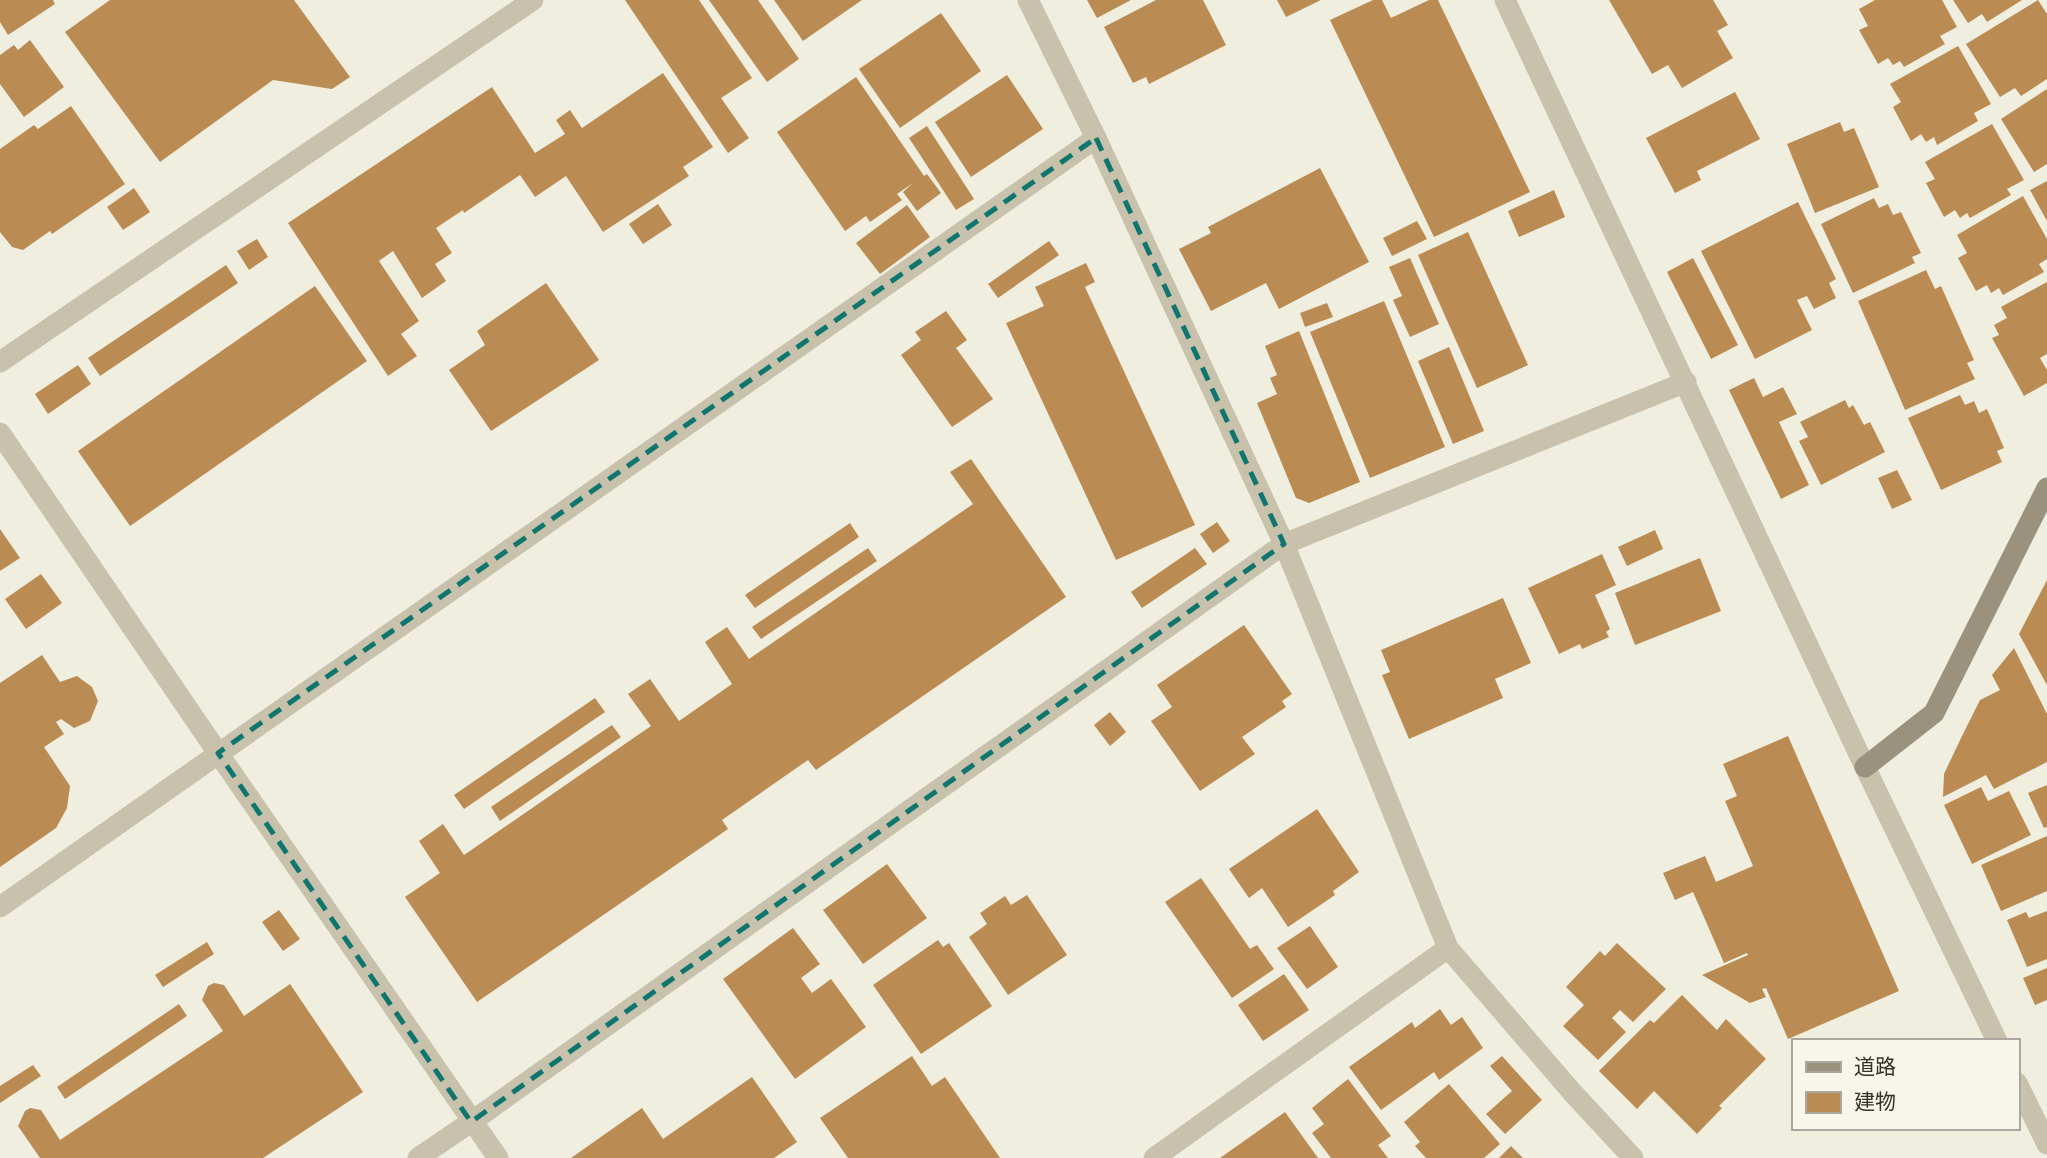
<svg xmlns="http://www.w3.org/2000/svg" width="2047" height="1158" font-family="'Source Sans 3','Noto Sans JP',sans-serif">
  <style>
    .building { fill: #ba8c54 }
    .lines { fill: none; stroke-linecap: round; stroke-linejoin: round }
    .street { stroke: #c8c1ac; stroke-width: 21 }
    .secondary { stroke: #9b927e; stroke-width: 21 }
    .marked { fill: none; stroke: #0f766e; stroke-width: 5; stroke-dasharray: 14 9; stroke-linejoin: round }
  </style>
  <rect width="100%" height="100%" fill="#f0eedf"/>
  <g class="building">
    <polygon points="0,0 53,0 55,4 8,35 0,22"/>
    <polygon points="110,0 294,0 350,77 332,89 273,80 160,162 65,32"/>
    <polygon points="625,0 699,0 752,78 721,98 749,138 728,153"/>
    <polygon points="709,0 758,0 799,59 767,82"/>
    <polygon points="774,0 862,0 803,41"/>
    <polygon points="1087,0 1131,0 1097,18"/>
    <polygon points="1156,0 1203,0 1226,45 1149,84 1146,77 1133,83 1104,27"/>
    <polygon points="1277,0 1321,0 1286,17"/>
    <polygon points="1373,0 1382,0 1391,18 1429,0 1438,0 1530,192 1434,237 1330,20"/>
    <polygon points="1609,0 1713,0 1728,25 1717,31 1733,58 1682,88 1668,65 1652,74"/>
    <polygon points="1875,0 1942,0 1957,27 1940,36 1945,44 1904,67 1900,61 1893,65 1888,58 1878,64 1859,30 1868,26 1859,9"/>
    <polygon points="1953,0 2022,0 1987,22 1982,14 1968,23"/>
    <polygon points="2038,0 2047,14 2047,79 2021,96 2015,88 2000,97 1966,44"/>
    <polygon points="941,13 981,71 900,128 859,69"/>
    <polygon points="30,40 64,87 24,117 0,84 0,55 14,45 18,50"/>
    <polygon points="1958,46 1991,104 1974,113 1978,121 1937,145 1934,137 1926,142 1921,134 1911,141 1893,107 1901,102 1890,84"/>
    <polygon points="663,73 713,147 683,167 689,176 603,232 566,176 535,197 520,175 464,213 463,210 436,228 452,253 435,264 446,281 422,298 393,251 379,261 419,321 401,334 417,356 388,376 288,223 492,87 535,153 565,134 556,120 570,110 582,128"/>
    <polygon points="1007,75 1043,129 971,177 935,122"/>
    <polygon points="856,77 924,176 927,174 941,193 917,211 903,192 913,183 897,194 902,200 870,222 866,216 845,231 777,132"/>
    <polygon points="2047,89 2047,164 2034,172 2001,119"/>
    <polygon points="1735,92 1760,139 1697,171 1701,180 1675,193 1646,138"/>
    <polygon points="71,106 125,184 52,234 50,231 23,250 12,247 0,232 0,149 34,125 38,129"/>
    <polygon points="1840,122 1844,132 1854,128 1879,187 1815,213 1787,144"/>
    <polygon points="1992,124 2024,180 2007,189 2011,195 1970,218 1967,213 1960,218 1955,210 1944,217 1926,183 1935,179 1925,162"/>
    <polygon points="927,126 974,199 956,210 909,138"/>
    <polygon points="1320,168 1369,262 1279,309 1266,283 1211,311 1179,249 1211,233 1208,227"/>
    <polygon points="2047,181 2047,221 2030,190"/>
    <polygon points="134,188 150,212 123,230 107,207"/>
    <polygon points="1554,190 1565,217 1519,237 1508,211"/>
    <polygon points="2023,196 2047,239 2047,259 2039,264 2044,272 2003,295 1999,288 1991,293 1987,285 1976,291 1958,258 1967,253 1957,235"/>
    <polygon points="1874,198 1879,208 1888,204 1893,215 1901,212 1921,253 1912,257 1915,263 1853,293 1821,224"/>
    <polygon points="1798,202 1836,279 1829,283 1836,298 1814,309 1807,296 1797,300 1812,330 1755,359 1701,251"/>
    <polygon points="658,204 672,225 643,244 629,224"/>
    <polygon points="907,205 930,237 880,274 856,243"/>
    <polygon points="1417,221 1427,239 1392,256 1383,238"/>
    <polygon points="1468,232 1528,365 1477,388 1418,255"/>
    <polygon points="257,239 268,257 249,270 237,251"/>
    <polygon points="1049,241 1059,255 998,298 988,284"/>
    <polygon points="1410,258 1439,324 1410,337 1393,300 1402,296 1389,267"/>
    <polygon points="1693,258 1738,345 1711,359 1667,272"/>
    <polygon points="1086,263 1095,282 1085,287 1195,525 1116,560 1006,323 1044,306 1035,287"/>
    <polygon points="226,265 238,283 100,376 88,358"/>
    <polygon points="1926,270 1935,289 1941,286 1974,360 1967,363 1975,379 1905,410 1858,301"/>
    <polygon points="2047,282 2047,354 2040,358 2047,370 2047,383 2024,396 1992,338 1999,335 1994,325 2007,318 2001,307"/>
    <polygon points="546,283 599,360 491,431 449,370 485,345 477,331"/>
    <polygon points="315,286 367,361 130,526 78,451"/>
    <polygon points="1384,301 1445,447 1370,478 1310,332"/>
    <polygon points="1327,303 1333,317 1305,327 1300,313"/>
    <polygon points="946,311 967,340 956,348 993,399 952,427 901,355 921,340 915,332"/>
    <polygon points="1299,331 1360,482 1309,503 1296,498 1257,403 1277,394 1270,378 1277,375 1265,346"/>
    <polygon points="1449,347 1484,431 1453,444 1418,361"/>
    <polygon points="78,365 91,384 48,414 35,394"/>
    <polygon points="1754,378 1763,397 1783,387 1797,414 1779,422 1809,485 1781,499 1729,390"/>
    <polygon points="1960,395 1965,405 1974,401 1979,413 1987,409 2004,448 1997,451 2002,462 1941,490 1908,418"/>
    <polygon points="1845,400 1849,408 1853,405 1864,425 1870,422 1885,452 1821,485 1799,441 1808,437 1800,422"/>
    <polygon points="971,459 1066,597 816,770 808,760 722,820 728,829 477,1002 405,897 440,873 419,841 443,824 464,855 651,726 628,694 650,679 679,721 732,684 705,642 727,627 749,659 973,504 950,472"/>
    <polygon points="1897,470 1912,500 1892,509 1878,478"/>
    <polygon points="1217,522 1230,541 1213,553 1200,534"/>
    <polygon points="850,523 859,537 755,608 745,595"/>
    <polygon points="0,529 20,558 0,571"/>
    <polygon points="1655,530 1663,549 1627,566 1618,547"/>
    <polygon points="868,548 877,561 761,639 752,627"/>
    <polygon points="1195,548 1207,564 1142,608 1131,592"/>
    <polygon points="1602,554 1616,585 1595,595 1610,629 1606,632 1609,637 1582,649 1580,644 1559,654 1528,588"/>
    <polygon points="1700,558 1721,611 1635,645 1615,593"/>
    <polygon points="41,574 62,603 26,629 5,599"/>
    <polygon points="2047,580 2047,685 2019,634"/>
    <polygon points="1503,598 1531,663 1495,679 1503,698 1409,739 1382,675 1390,672 1381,650"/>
    <polygon points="1244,625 1292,694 1282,701 1286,707 1242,737 1255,754 1200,791 1151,721 1172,707 1157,685"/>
    <polygon points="2014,648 2047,714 2047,762 1994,789 1986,775 1943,797 1944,774 1961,738 1980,700 2000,690 1992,675"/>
    <polygon points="42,655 60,682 77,676 92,687 98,701 90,721 74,728 61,719 56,722 64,734 44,747 70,786 67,808 56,828 0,867 0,683"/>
    <polygon points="595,698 605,712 464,809 454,795"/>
    <polygon points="1110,712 1126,732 1110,746 1094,725"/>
    <polygon points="612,725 621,737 500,821 491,807"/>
    <polygon points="1788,736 1899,991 1788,1039 1766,988 1762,989 1766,997 1750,1003 1702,975 1748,955 1747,953 1724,963 1693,892 1675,900 1663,873 1705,856 1716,882 1753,866 1725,801 1737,796 1723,764"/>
    <polygon points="2047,785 2047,827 2044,828 2028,793"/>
    <polygon points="1981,787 1988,801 2009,791 2031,835 1972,864 1944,805"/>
    <polygon points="1317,809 1359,872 1333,891 1335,895 1288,927 1262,888 1249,898 1229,869"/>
    <polygon points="2047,836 2047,891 2001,911 1981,865"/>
    <polygon points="887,864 927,918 863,964 823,910"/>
    <polygon points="1201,878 1250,949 1257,945 1274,969 1232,998 1165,902"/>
    <polygon points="1027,895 1067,955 1008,995 969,937 987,924 980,913 1005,896 1011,905"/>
    <polygon points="279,910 300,939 283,951 262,922"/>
    <polygon points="2047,911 2047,959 2027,967 2007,920 2026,912 2029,918"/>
    <polygon points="1310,926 1338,967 1307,989 1277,948"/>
    <polygon points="793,928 820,964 801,978 812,993 831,979 866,1027 795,1079 723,979"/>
    <polygon points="938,940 943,947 949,943 992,1006 921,1054 873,985"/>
    <polygon points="207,942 214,954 163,987 155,975"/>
    <polygon points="1617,943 1666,989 1633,1022 1620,1010 1612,1018 1626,1032 1598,1060 1563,1026 1584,1005 1566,987 1600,951 1605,956"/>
    <polygon points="2047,968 2047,1000 2035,1005 2023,978"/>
    <polygon points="1284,974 1309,1010 1263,1041 1238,1005"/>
    <polygon points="214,983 224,985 244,1016 290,984 363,1092 263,1158 40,1158 18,1126 25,1111 30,1108 41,1110 60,1140 223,1031 202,1000 208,986"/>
    <polygon points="1682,995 1717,1030 1726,1019 1766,1059 1719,1106 1722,1108 1697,1134 1654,1091 1637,1109 1599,1071 1650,1020 1654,1023"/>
    <polygon points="179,1004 187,1016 65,1099 57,1087"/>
    <polygon points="1440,1009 1451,1025 1462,1017 1483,1048 1439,1080 1434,1072 1381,1110 1349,1067 1412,1022 1415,1028"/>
    <polygon points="912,1056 932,1086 945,1077 1000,1158 848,1158 820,1118"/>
    <polygon points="1502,1056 1542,1100 1505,1134 1486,1114 1512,1091 1490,1066"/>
    <polygon points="33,1065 41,1076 0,1103 0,1086"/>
    <polygon points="752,1077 797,1142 774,1158 571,1158 642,1108 663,1139"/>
    <polygon points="1348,1079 1391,1136 1378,1145 1388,1158 1331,1158 1312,1133 1324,1124 1312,1108"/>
    <polygon points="1449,1084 1500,1144 1484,1158 1426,1158 1415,1146 1420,1142 1404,1122"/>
    <polygon points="1285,1112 1318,1158 1220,1158"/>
    <polygon points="1511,1146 1523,1158 1499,1158"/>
  </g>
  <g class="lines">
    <g class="street">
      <polyline points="1028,0 1096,138 1284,544 1448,948 1572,1092 1633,1158"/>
      <polyline points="1505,0 1865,767 1997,1041"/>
      <polyline points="0,362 533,0"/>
      <polyline points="0,433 218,753 498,1158"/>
      <polyline points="0,907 1096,138"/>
      <polyline points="2017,1083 2047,1144"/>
      <polyline points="418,1158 471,1122 1284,544 1686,382"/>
      <polyline points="1154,1158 1448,948"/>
    </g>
    <polyline class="secondary" points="1865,767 1934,713 2047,488"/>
  </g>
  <path class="marked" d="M 1096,138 L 1284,544 L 471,1122 L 218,753 Z"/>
  <rect x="1792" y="1039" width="228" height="91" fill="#f8f6eb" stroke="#aaa89e" stroke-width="2"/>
  <rect x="1806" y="1062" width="35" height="10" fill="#9b927e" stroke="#aaa89e" stroke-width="2"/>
  <text x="1854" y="1074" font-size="21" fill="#36322a">道路</text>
  <rect x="1806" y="1092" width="35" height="21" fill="#ba8c54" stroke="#aaa89e" stroke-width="2"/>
  <text x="1854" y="1109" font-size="21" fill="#36322a">建物</text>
</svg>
